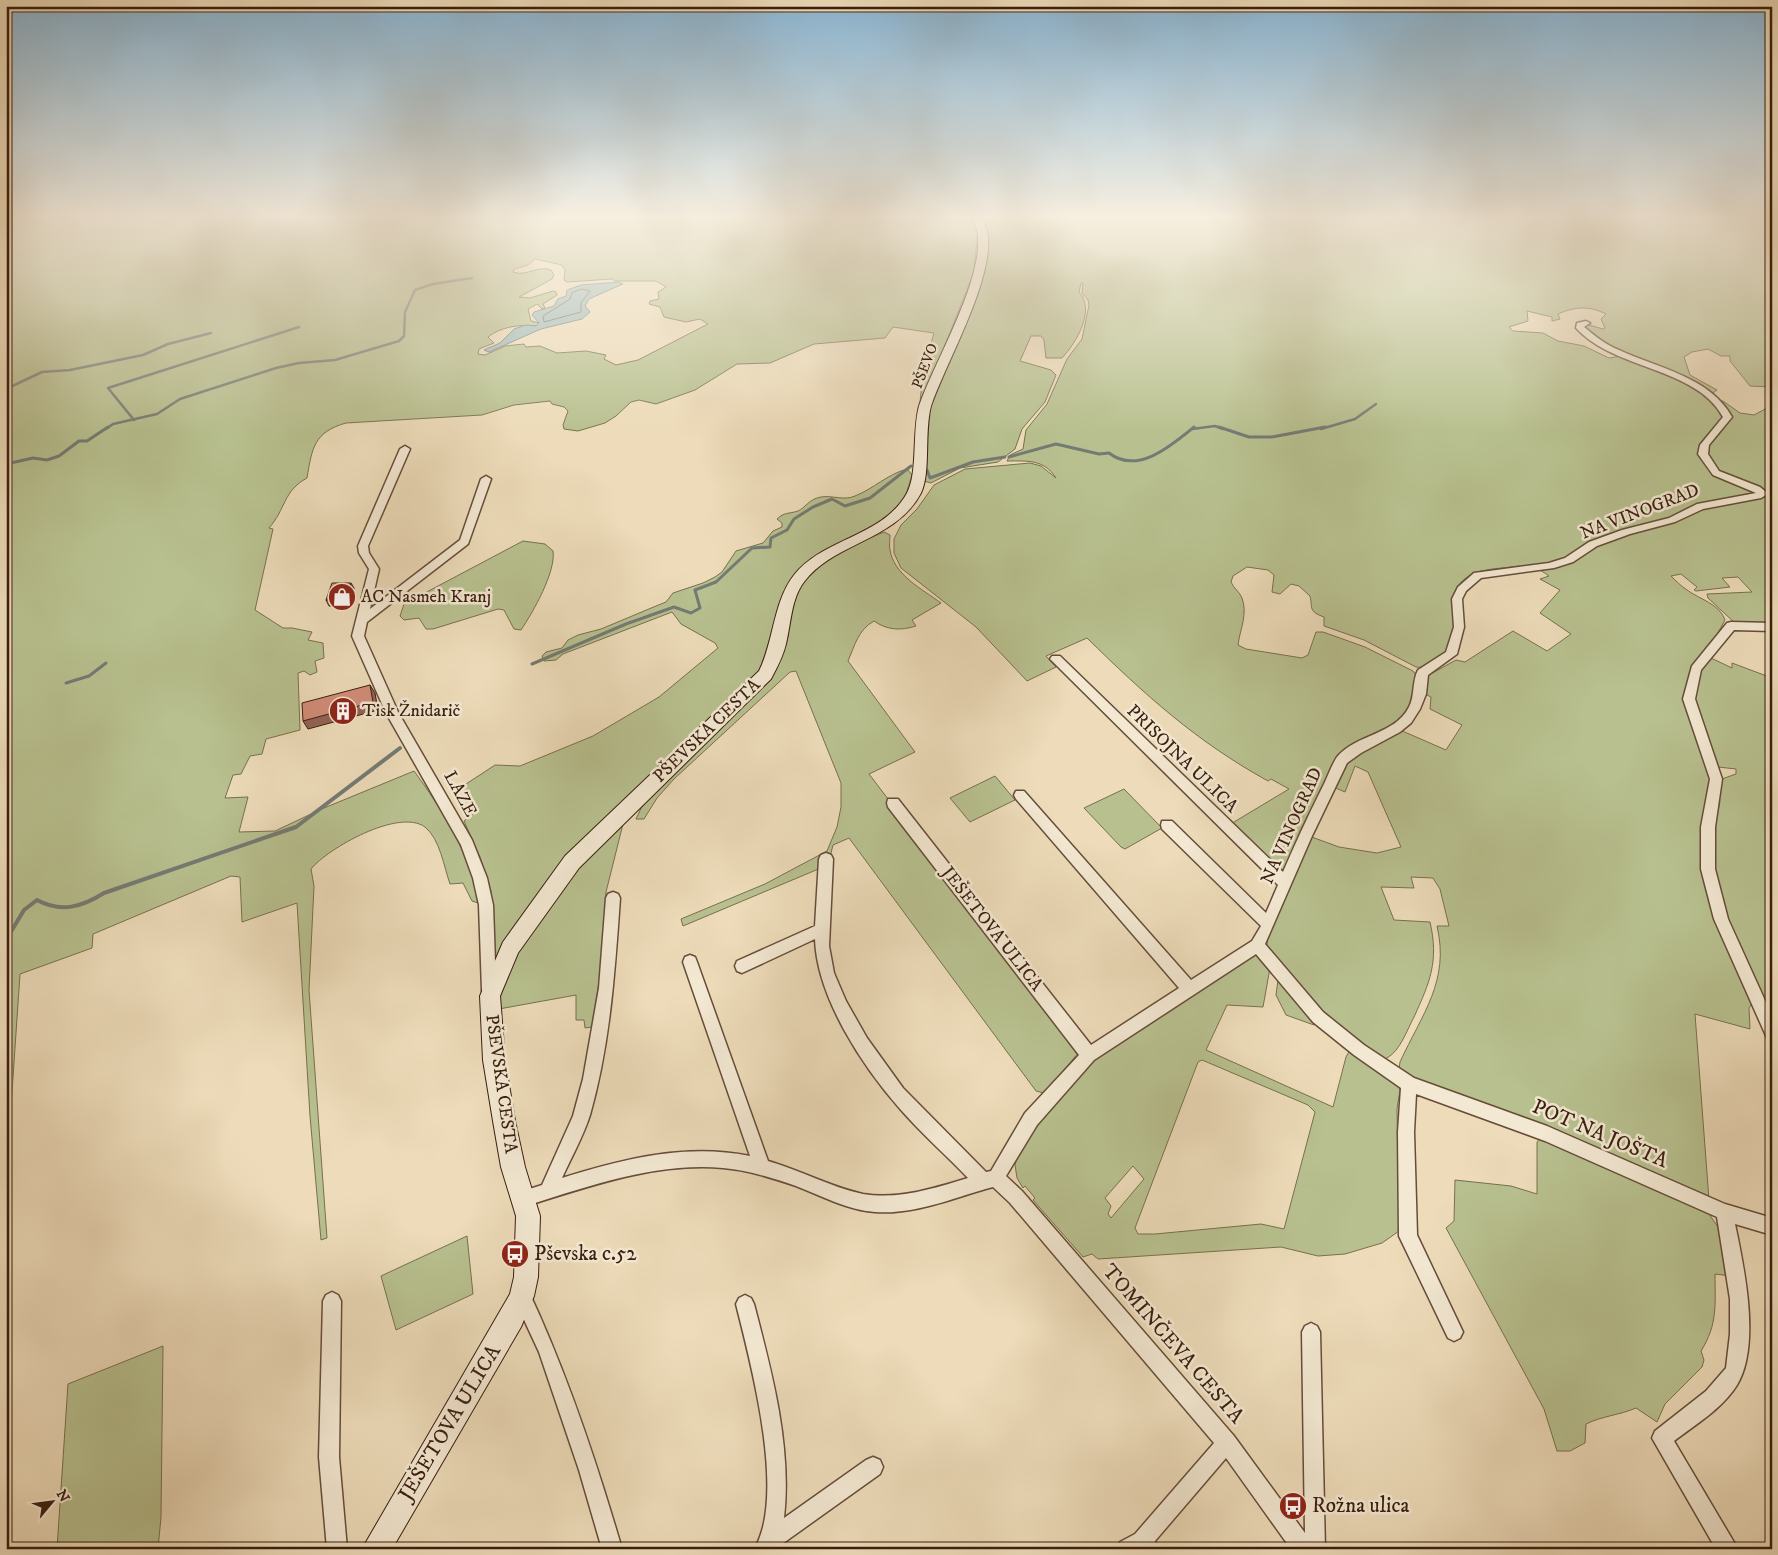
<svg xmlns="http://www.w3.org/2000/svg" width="1778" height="1555" font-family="'IM FELL DW Pica',serif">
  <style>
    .green { fill: #b8c08f; stroke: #786f4f; fill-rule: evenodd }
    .water { fill: #9bb9b8; stroke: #747b74 }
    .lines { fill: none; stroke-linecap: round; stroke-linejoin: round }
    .shore { stroke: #6a6c64; stroke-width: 1 }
    .stream-far2 { stroke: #747b74; stroke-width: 2.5 }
    .stream-far1 { stroke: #747b74; stroke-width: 3 }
    .stream { stroke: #747b74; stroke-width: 4 }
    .street-casing { stroke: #664d3a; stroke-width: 3 }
    .secondary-casing { stroke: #391e0f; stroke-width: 2 }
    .street { fill: #f3e8d2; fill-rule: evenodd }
    .secondary { fill: #f3e8d2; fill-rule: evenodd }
    .wall { fill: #b57868; stroke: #391e0f }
    .shaded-wall { fill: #936255; stroke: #391e0f }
    .building { fill: #d28c79; stroke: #391e0f }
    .labels { text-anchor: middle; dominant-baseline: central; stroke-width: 5; stroke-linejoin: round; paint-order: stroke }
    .far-street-label { font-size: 15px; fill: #391e0f; stroke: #f3e8d2 }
    .street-label { font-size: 18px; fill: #391e0f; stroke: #f3e8d2 }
    .poi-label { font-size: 18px; fill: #391e0f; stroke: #f3e8d2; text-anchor: start }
    .near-street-label { font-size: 21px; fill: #391e0f; stroke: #f3e8d2 }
    .near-poi-label { font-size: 21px; fill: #391e0f; stroke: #f3e8d2; text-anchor: start }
  </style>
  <rect width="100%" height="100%" fill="#eddbb9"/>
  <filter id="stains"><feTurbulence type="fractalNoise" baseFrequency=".004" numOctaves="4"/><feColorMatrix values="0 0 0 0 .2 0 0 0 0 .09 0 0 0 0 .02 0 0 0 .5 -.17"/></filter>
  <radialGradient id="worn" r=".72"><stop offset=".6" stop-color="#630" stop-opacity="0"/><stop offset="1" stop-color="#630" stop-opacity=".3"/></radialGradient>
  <g class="green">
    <path d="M 6,216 L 970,216 L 978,228 L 974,272 L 923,401 L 920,402 L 923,375 L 931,353 L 929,350 L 934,333 L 893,327 L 885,338 L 814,344 L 770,363 L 737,364 L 695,390 L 656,404 L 639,400 L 631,402 L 616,416 L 605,423 L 578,431 L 564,429 L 563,425 L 568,411 L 564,407 L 552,404 L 550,401 L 514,405 L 482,415 L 346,423 C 314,432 312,448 307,478 C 283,491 286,509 269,528 L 273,529 L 255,610 L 283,628 L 292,628 L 312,632 L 308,640 L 323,643 L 324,658 L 315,661 L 317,672 L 310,675 L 304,671 L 298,673 L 300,730 L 266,739 L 262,754 L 250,756 L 241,774 L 233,775 L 225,798 L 248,797 L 239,832 L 275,831 L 324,808 L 414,771 C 440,806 473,858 478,903 L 472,901 L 463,883 L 450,884 C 444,867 440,839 425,827 C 399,808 328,848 311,869 L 314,886 L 309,990 L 327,1238 L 321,1240 L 310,1116 L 297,903 L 242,922 L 240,877 L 231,876 L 93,934 L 92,948 L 20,974 L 6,1181 ZM 535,259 L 562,265 L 565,270 L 564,280 L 567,282 L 612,279 L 615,281 L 656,281 L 666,287 L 658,292 L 659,299 L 650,301 L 649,304 L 660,307 L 664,317 L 686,322 L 700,319 L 708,324 L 638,360 L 616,365 L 604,359 L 606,355 L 586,351 L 557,353 L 540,346 L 526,347 L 524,344 L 505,346 L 485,355 L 478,354 L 479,349 L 494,343 L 488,337 C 500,327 520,324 536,326 L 539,323 L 531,321 L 528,309 L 537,304 L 542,309 L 545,308 L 543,304 L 557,295 L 556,292 L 553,291 L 530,298 L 519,297 L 552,279 L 554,275 L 551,270 C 537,265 527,277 513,272 L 514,269 L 528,265 Z"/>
    <path d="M 979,216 L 1772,216 L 1772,387 L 1750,386 L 1730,361 L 1730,356 L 1721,356 L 1708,349 L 1692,352 L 1684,357 L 1690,375 L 1717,390 L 1710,395 C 1696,386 1682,377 1667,371 C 1640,359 1600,353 1583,327 L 1589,325 L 1603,329 L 1605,328 L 1601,319 L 1606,314 C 1590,306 1576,306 1558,314 L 1560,319 L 1552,321 L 1552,317 L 1527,311 L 1528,321 L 1509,327 L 1513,331 L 1543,333 L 1558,341 L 1584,346 L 1609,358 L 1621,356 L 1656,368 L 1708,397 L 1722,408 L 1726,415 L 1702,447 L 1703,462 L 1713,472 L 1716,472 L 1705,455 L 1710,441 L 1730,417 L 1727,409 L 1718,401 L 1723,401 L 1740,413 L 1754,415 L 1767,408 L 1772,416 L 1772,624 L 1735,623 L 1708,598 L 1707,594 L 1752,592 L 1738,577 L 1722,578 L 1730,587 L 1696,591 L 1694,590 L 1697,587 L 1681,574 L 1671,576 C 1676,581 1681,586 1687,590 C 1699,599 1720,604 1725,620 L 1714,640 L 1692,668 L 1686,687 L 1687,704 L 1711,775 L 1711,786 L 1704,831 L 1715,833 L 1713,811 L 1718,812 L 1720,801 L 1717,799 L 1719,780 L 1736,774 L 1736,769 L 1718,767 C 1710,757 1706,743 1702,731 C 1693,703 1687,681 1711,658 L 1732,668 L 1732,663 L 1772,678 L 1772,1019 C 1768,1009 1765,1003 1753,1002 L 1749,1008 L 1750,1029 L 1695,1014 L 1709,1200 L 1552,1131 L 1437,1091 L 1404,1076 L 1399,1069 L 1400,1062 C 1422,1014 1450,981 1437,926 L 1449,926 L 1440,889 L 1433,878 L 1411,877 L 1414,888 L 1381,887 L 1394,920 L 1430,922 C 1439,961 1430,982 1414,1017 C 1407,1030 1400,1051 1387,1058 C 1381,1061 1374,1055 1370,1052 C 1325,1026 1297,985 1267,945 L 1269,927 L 1309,836 L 1339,847 L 1377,853 L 1401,847 L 1368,772 L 1355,766 L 1345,792 L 1331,786 L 1346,761 L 1400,730 L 1446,750 L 1462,725 L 1430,709 L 1431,697 L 1425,694 L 1427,676 L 1456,660 L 1465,662 L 1513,631 L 1547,651 L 1571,634 L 1540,613 L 1560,590 L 1540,579 L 1549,576 C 1530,562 1524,566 1502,568 C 1418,574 1479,632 1437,661 C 1430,666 1425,668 1416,667 L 1364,640 L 1324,626 L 1324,617 C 1308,611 1313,609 1310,596 L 1299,586 L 1291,584 L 1280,594 L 1272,592 L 1274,575 L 1268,570 L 1247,567 L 1233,576 L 1231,582 C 1233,588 1240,592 1242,598 C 1248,614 1240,629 1238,645 L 1246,649 L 1302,658 L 1308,655 L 1316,632 L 1323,632 L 1365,647 L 1413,671 C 1446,711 1355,742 1336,762 L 1283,874 L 1279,874 L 1229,825 L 1289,789 L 1271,779 L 1268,781 C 1197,742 1144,694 1087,638 L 1046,656 L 1056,667 L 1027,681 L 976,627 L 901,568 L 894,553 L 894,539 L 901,525 L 917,509 L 934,485 L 965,469 L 1030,463 L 1041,466 L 1056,478 C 1044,459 1027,461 1007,461 L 1010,455 L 1023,449 L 1026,430 L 1047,404 L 1067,359 L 1082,339 L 1089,305 L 1088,300 L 1082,293 L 1083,283 L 1081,283 L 1079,292 C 1096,310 1076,343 1062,358 L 1046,358 L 1044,340 L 1041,336 L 1031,336 L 1020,361 L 1051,370 L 1056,375 L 1045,402 L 1022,429 L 1015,449 L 998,462 L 960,468 L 931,483 L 924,481 L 922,477 C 922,453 923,429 930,406 C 942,367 1006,248 979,216 Z"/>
    <path d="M 907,469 L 912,475 L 904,501 L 885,522 L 807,565 L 761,669 L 627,808 L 606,892 L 602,963 L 592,1027 L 585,1028 L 584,1020 L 576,1020 L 576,995 L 499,1009 L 497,1003 L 491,891 L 480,857 L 464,821 L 479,809 L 460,788 L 495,765 L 520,766 L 593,736 L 659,697 L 718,648 L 715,643 L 681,624 L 672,612 L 563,654 L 556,660 L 544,661 L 542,656 L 546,652 L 562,648 L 568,640 L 578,635 L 601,629 L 656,606 L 666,602 L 673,593 L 703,583 L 715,577 L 722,572 L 736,551 L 763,543 L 773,531 L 782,527 L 782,523 L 777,519 C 784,512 789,514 798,511 C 805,508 809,499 821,497 C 832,495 844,501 855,496 C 873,489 888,474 907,469 Z"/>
    <path d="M 884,532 L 890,535 C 890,540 889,545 890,550 C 894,575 922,589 941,603 L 912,620 L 916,626 C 900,631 887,630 874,621 C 858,630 855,645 848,661 L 915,752 L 869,774 L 1080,1051 L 1044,1093 L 1036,1091 L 849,838 L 833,845 L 828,865 L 683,926 L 681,919 L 765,884 L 827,851 L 837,827 L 841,807 L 841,783 L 796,671 L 790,672 L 674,779 L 657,798 L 644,819 L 636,819 L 645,800 L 759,689 L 785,639 L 788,637 L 788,632 L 786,632 C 789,619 791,602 797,590 C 813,559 854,545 884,532 Z"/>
    <path d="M 523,541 L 545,544 L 553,551 C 556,572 533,612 521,630 L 514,629 L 504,610 L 498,609 L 433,629 L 426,629 L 419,618 L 404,620 L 400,616 L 404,604 Z"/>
    <polygon points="995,776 1015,800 970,822 950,798"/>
    <polygon points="1124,789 1162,828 1125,849 1121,847 1084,808"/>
    <path d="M 1255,954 L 1263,957 L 1270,968 L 1263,1007 L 1227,1005 L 1206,1050 L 1333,1107 L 1346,1057 L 1351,1048 L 1396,1082 L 1400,1090 L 1397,1109 L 1399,1231 L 1382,1243 L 1345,1254 L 1318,1256 L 1281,1247 L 1098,1259 L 1092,1254 L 1083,1257 L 1033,1200 L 1035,1198 L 1025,1186 L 1023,1188 L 1017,1178 L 1015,1165 L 1018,1154 L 1034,1123 L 1096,1056 ZM 1202,1060 L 1308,1105 L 1315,1112 L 1284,1229 L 1261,1224 L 1155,1234 L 1138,1234 L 1135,1228 L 1198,1062 ZM 1133,1166 L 1144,1179 L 1111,1218 L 1108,1214 L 1111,1206 L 1105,1198 Z"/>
    <polygon points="1278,980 1315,1019 1314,1025 1286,1015 1276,995"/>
    <path d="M 1542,1136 L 1707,1211 L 1718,1227 L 1731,1276 L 1715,1274 C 1715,1304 1718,1324 1701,1351 L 1704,1360 L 1702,1367 L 1665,1404 L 1657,1422 L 1636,1408 C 1620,1415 1602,1416 1586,1424 L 1585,1443 L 1570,1451 L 1557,1451 L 1544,1409 L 1446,1228 L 1454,1221 L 1455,1180 L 1511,1186 L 1537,1194 L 1537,1142 Z"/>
    <polygon points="467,1236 473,1294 396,1330 381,1276"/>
    <polygon points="163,1346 161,1517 158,1549 57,1549 68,1384"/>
  </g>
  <polygon class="water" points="619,282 623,284 589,299 585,306 590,312 582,319 541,329 489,352 484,350 500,343 514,329 526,325 536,326 539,323 532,315 534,312 554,306 558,299 566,296 567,290 581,285"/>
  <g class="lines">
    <polygon class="shore" points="582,289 590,291 581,303 581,312 544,322 543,316 570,299 572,293"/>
    <g class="stream-far2">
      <polyline points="6,217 9,218 6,220"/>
      <polyline points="6,389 42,372 70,370 143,355 168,344 211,333"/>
      <polyline points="134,420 108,388 299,327"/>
      <polyline points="106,429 113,424 157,414 180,399 276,368 299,363 335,360 399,341 404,336 405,312 415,290 433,284 472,278"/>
      <polyline points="1192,429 1215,426 1223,429"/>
      <polyline points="1321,429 1355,419 1376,404"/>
    </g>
    <g class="stream-far1">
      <polyline points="1219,427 1249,437 1272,437 1325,427"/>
      <path d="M 1009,457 L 1056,444 L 1099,454 L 1109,453 C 1137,475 1171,446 1194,427"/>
      <polyline points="6,464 33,458 47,460 59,456 79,441 87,441 108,427"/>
      <polyline points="927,470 930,478 973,462 1005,457"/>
      <polyline points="532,664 626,624 674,607 691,613 700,608 695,590 716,582 752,548 770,547 771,538 787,530 794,519 813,507 832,499 845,506 870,498 911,466"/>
      <polyline points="66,683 89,676 106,663"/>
    </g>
    <path class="stream" d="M 6,940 L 24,910 L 37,900 C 61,913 82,907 104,893 L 296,827 L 400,748"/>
    <defs>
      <g id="street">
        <path d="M 1586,321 L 1590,323 L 1584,327 C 1595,336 1606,345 1619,350 C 1658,368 1710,377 1732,417 L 1709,445 L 1708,454 L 1719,471 L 1760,487 L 1766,492 L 1766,495 L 1761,498 L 1703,509 L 1675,522 L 1630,534 L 1597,546 L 1573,562 L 1554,568 L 1481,578 L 1466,591 L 1462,599 L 1464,627 L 1457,654 L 1428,675 L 1426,694 L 1420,709 L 1411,723 L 1400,732 L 1361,753 L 1347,763 L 1312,836 L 1265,944 L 1323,1012 L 1364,1045 L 1414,1078 L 1547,1126 L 1725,1204 L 1772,1218 L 1772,1235 L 1735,1224 C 1744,1267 1761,1345 1737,1385 C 1723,1408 1695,1425 1674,1441 L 1738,1549 L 1716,1549 L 1652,1438 L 1655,1431 L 1706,1391 L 1726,1368 L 1730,1334 L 1730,1299 L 1717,1217 L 1545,1141 L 1416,1094 L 1414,1132 L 1417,1235 L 1463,1332 L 1460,1338 L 1454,1341 L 1448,1338 L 1399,1236 L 1398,1132 L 1401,1088 L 1354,1055 L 1313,1022 L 1256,954 L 1094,1060 L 1037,1125 L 1006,1176 L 1022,1191 L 1234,1436 L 1305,1533 L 1302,1332 L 1305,1326 L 1311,1323 L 1317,1326 L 1320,1332 L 1325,1549 L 1291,1549 L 1226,1458 L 1155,1541 L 1158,1549 L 1117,1549 L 1120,1542 L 1135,1534 L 1214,1443 L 1010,1203 L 993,1187 C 955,1197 916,1215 875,1212 C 847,1210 822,1196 796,1186 C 772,1178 748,1170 723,1168 C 654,1162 587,1187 523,1207 L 517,1205 L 515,1199 L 517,1193 L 542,1185 L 573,1116 L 583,1079 L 599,988 L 606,898 L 608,894 L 613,892 L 618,894 L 620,898 C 615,971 610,1045 590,1115 C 583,1137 571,1158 562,1178 C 623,1159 686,1143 750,1156 L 683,962 L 685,957 L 690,955 L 695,957 L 697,962 L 768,1161 C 800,1170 830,1187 863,1194 C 899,1200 935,1188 968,1178 C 946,1155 922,1134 901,1110 C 863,1067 817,998 815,939 L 742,973 L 737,971 L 735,966 L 737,961 L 815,926 L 819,859 L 821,855 L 826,853 L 831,855 L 833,859 L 829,946 L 834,973 L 846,1001 L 867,1038 L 903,1088 L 986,1172 L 991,1171 L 1025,1113 L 1079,1055 L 888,807 L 887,803 L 888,799 L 898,799 L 1091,1045 L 1179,988 L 1016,799 L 1014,795 L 1016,791 L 1024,791 L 1191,980 L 1252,941 L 1261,926 L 1162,829 L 1161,825 L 1162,821 L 1172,821 L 1266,913 L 1278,885 L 1050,659 L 1052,656 L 1060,656 L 1283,872 C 1295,844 1308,816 1322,788 C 1327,779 1331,766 1337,757 C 1356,734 1395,735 1409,707 C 1415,696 1412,681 1418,670 L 1446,652 L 1454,627 L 1452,599 L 1458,587 L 1474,573 L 1549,563 L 1565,558 L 1589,542 L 1622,530 L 1669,518 L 1697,504 L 1756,493 L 1713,475 L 1698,454 L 1700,445 L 1723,417 C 1696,367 1614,370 1576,328 L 1577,323 Z"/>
        <polygon points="405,446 410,449 368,546 369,553 379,569 370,609 460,540 481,479 486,476 491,479 468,544 367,622 364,636 398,712 472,840 487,878 493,905 496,991 494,996 489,998 484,996 482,991 479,905 473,878 461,845 386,713 352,636 369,569 359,553 358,546 400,449"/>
        <polygon points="1731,622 1772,623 1772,631 1734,630 1701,670 1695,699 1722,779 1715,827 1715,869 1728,919 1772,1016 1772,1040 1767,1038 1714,919 1701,869 1701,827 1710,779 1683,699 1692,666 1727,623"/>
        <path d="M 522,1287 L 528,1290 C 567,1373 596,1460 622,1549 L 602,1549 L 579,1470 L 539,1352 L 513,1296 L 516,1290 Z"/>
        <polygon points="332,1292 338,1295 341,1301 339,1457 347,1549 327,1549 319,1457 323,1301 326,1295"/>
        <path d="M 745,1295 L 751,1298 L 754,1304 C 772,1373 792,1447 784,1518 L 866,1460 L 873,1457 L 880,1460 L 883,1467 L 880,1474 L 775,1549 L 755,1549 C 758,1542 761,1535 763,1527 C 778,1468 751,1363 736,1304 L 739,1298 Z"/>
      </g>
      <path id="secondary" d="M 970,216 L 980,216 C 982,221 985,225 987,230 C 997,275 946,362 931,406 C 924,432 931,473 921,493 C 896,541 834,542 804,582 C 791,599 791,624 786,644 C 783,656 777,668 771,679 L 579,868 L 518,953 L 500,996 L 505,1060 L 515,1121 L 525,1167 L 540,1216 L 538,1277 L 534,1296 L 521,1327 L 392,1549 L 362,1549 L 510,1294 L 514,1277 L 516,1216 L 501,1167 L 493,1121 L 483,1060 L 480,996 L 503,942 L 565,856 L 759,671 C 774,641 773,602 794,575 C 823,538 883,537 907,493 C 918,473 912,431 919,406 C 934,362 987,275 977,230 C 976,225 972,220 970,216 Z"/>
    </defs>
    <use href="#street" class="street-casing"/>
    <use href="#secondary" class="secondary-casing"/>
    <use href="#street" class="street"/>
    <use href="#secondary" class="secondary"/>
  </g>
  <polygon class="wall" points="354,588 348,605 329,606 326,600"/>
  <g class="shaded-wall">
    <polygon points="351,583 354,588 348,605 344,599"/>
    <polygon points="370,685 375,693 378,710 308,729 303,721"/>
  </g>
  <g class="building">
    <polygon points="332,583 351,583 344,599 326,600"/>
    <polygon points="370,685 373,702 303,721 302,703"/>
  </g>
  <linearGradient id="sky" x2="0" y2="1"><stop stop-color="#89b6d5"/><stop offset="0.5" stop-color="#f7efe0"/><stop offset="1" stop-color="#f7efe0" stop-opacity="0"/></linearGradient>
  <rect width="1778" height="434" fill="url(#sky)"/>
  <defs>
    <symbol id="shop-disc" viewBox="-11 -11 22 22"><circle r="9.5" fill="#8f2418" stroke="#f3e8d2"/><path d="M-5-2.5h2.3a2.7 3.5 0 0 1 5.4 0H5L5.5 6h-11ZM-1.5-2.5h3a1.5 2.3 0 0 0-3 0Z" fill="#fff"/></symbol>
    <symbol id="building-disc" viewBox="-11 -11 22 22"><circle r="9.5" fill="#8f2418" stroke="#f3e8d2"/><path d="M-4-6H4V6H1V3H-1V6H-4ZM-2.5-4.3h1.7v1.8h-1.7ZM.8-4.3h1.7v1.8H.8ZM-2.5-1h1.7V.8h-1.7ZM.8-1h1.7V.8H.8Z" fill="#fff"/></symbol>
    <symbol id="bus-disc" viewBox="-11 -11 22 22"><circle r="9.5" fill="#8f2418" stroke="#f3e8d2"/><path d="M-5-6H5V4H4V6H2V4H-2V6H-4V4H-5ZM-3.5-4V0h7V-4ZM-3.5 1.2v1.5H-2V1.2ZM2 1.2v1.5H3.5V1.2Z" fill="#fff"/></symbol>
  </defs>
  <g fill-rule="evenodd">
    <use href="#shop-disc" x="326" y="581" width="32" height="32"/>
    <use href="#building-disc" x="327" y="695" width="32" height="32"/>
    <use href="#bus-disc" x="499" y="1238" width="32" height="32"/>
    <use href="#bus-disc" x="1277" y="1490" width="32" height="32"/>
  </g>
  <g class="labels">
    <g class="far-street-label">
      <text transform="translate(925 366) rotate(-69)">PŠEVO</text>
    </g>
    <g class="street-label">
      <text transform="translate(1640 512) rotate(-21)">NA VINOGRAD</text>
      <text transform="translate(707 731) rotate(-44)">PŠEVSKA CESTA</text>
      <text transform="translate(1182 759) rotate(44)">PRISOJNA ULICA</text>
      <text transform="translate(460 794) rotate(61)">LAZE</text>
      <text transform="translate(1292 826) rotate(-66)">NA VINOGRAD</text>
      <text transform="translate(992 929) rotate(52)">JEŠETOVA ULICA</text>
      <text transform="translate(501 1084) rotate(82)">PŠEVSKA CESTA</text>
    </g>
    <g class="poi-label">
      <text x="361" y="597">AC Nasmeh Kranj</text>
      <text x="362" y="711">Tisk Žnidarič</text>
    </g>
    <g class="near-street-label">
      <text transform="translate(1600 1134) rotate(23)">POT NA JOŠTA</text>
      <text transform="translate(1173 1344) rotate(49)">TOMINČEVA CESTA</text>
      <text transform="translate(450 1423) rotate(-59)">JEŠETOVA ULICA</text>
    </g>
    <g class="near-poi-label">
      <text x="534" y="1254">Pševska c.52</text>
      <text x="1312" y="1506">Rožna ulica</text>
    </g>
  </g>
  <rect width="1778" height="1555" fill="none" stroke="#eddbb9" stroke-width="25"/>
  <rect x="8" y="8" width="1763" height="1540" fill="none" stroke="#391e0f" stroke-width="2.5"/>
  <rect x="12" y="12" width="1753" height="1530" fill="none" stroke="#391e0f"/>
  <g transform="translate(52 1502) rotate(61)" stroke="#f3e8d2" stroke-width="4" paint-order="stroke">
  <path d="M0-4L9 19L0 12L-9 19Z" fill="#391e0f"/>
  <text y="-8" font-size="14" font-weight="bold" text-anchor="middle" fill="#391e0f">N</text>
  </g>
  <rect width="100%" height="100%" filter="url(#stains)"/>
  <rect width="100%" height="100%" fill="url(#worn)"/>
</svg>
